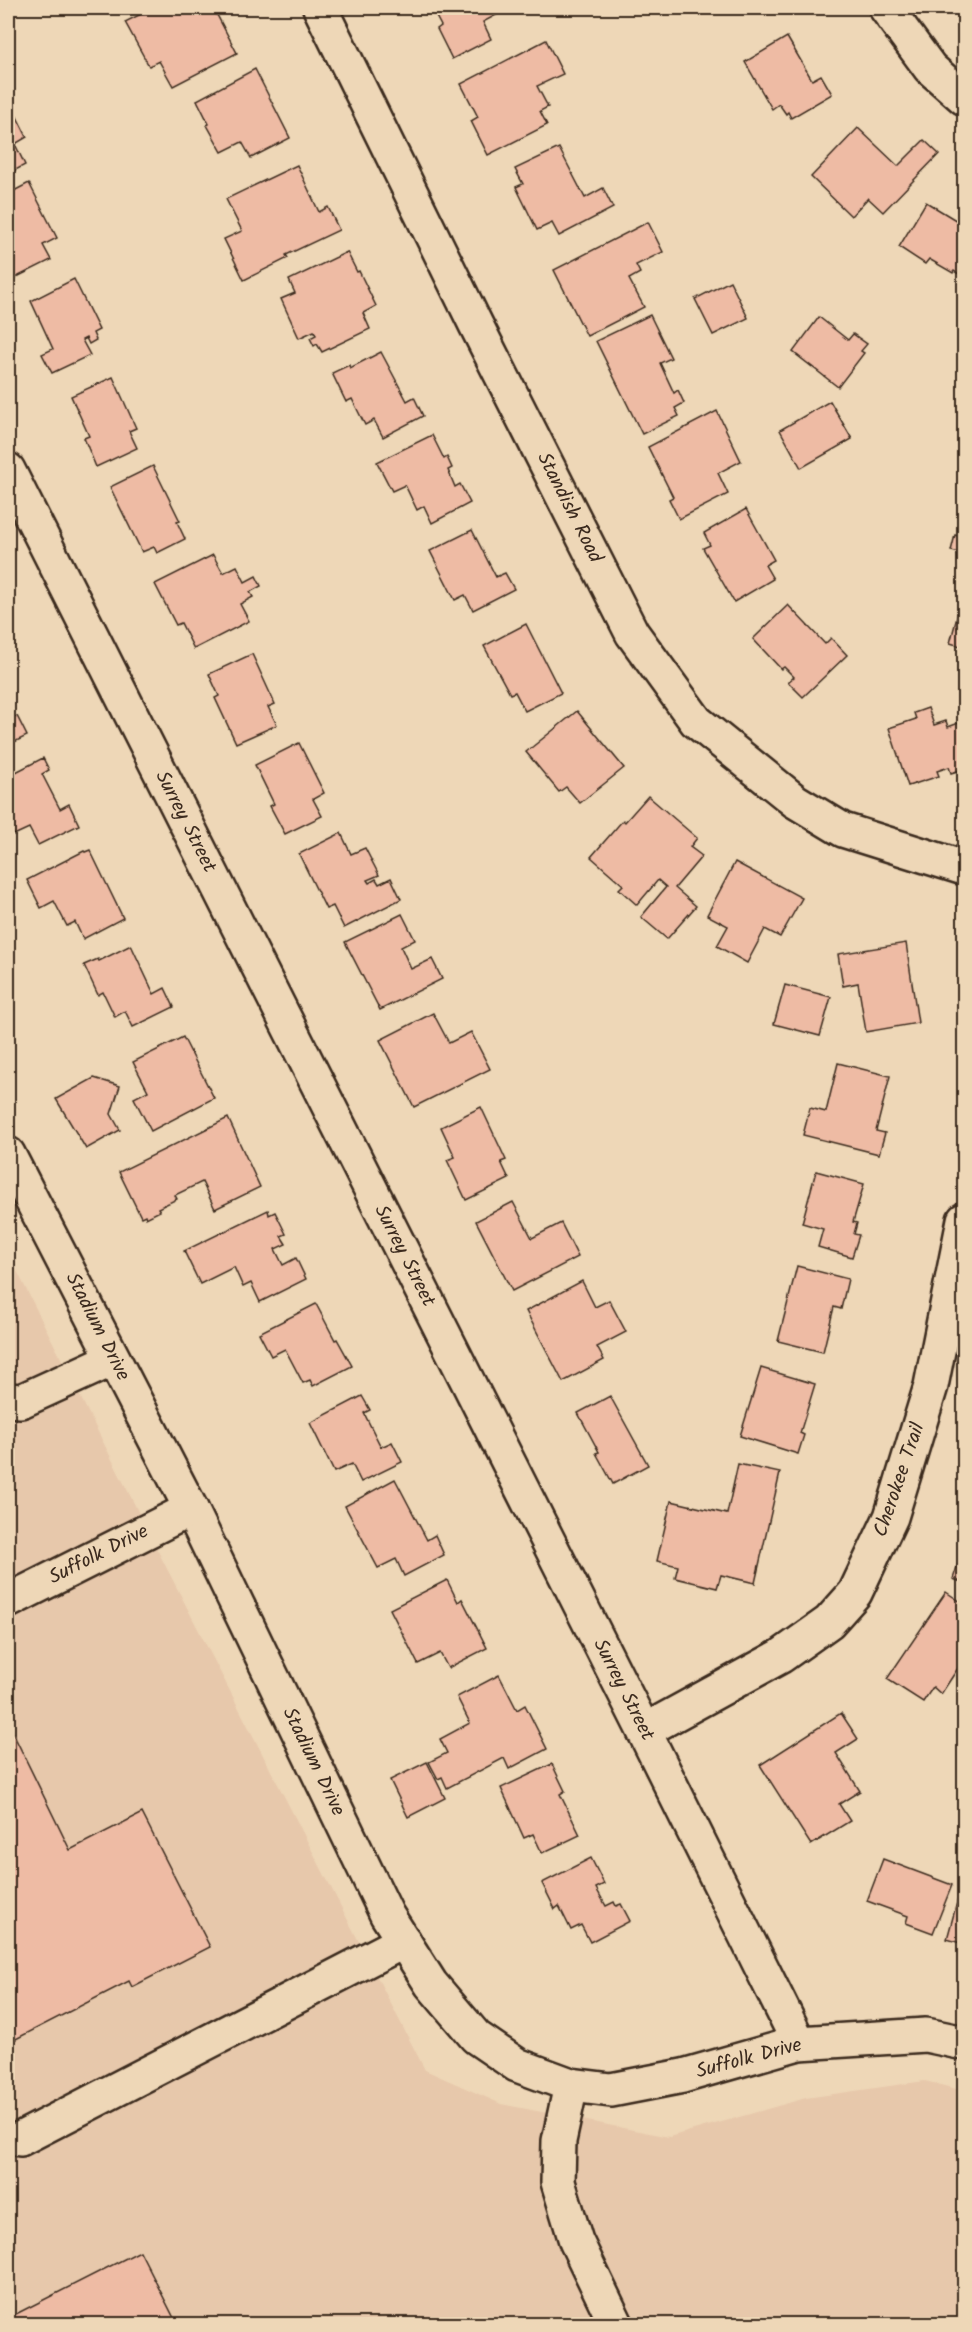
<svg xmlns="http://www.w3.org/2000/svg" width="972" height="2332" font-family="Kalam,sans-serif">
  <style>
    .built { fill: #e7c8ab }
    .building { fill: #eebba4; stroke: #3b2a1e; stroke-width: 1.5 }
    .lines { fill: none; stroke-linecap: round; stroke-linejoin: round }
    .minor-casing { stroke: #3b2a1e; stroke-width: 38 }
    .minor { stroke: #eed7b7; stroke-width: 33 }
    .labels { text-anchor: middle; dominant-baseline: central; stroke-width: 5; stroke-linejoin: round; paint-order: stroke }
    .street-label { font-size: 20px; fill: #3b2a1e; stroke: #eed7b7 }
  </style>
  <rect width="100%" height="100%" fill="#eed7b7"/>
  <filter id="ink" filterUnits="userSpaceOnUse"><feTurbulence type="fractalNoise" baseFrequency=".0167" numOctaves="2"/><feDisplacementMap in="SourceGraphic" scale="12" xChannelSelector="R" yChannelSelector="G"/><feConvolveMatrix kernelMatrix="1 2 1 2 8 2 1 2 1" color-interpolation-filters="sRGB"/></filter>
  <g filter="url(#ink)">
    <polygon class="built" points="8,1253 162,1559 425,2070 501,2104 669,2137 806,2098 925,2081 964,2091 964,2324 8,2324"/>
    <g class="building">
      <polygon points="153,8 221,8 215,11 237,53 173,86 159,61 149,66 125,22"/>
      <polygon points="427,8 497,8 500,13 483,22 491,39 452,59 437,29 441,26 433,11 430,12"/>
      <polygon points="787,37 812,80 821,75 832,94 791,118 788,112 786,114 779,104 772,109 745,62"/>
      <polygon points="546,40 563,74 537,86 548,107 540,111 547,125 488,155 471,121 478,117 461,84"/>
      <polygon points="255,69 290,138 251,158 242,142 222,152 207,125 209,124 197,100"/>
      <polygon points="8,99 27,137 15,144 25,165 8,174"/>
      <polygon points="858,128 898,166 924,140 939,154 883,212 868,198 851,216 811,177"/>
      <polygon points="559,148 585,198 603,188 613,208 559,236 552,223 537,230 516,187 523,184 515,169"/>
      <polygon points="297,165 319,212 328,207 339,230 286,255 288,258 244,280 224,239 242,231 226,199"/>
      <polygon points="29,183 57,238 43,245 51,260 11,280 8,274 8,194"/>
      <polygon points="926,202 964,225 964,277 954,271 953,273 929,259 925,264 899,247"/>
      <polygon points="648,222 663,252 636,265 640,273 629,279 644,307 587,336 554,270"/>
      <polygon points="347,252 357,272 359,271 376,306 363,313 370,329 322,352 317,344 314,346 310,338 316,335 314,331 299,338 281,299 295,293 289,280"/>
      <polygon points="74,279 99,330 93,333 96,340 89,344 86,338 82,340 90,355 52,373 42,354 53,349 31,301"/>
      <polygon points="730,281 748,318 713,335 695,299"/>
      <polygon points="650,315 671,358 660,363 674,393 678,390 684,403 675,408 679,416 642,434 596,341"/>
      <polygon points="819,317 848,340 853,334 867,344 861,351 864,353 838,387 793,352"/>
      <polygon points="381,352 407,401 414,397 423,416 383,437 374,420 365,425 352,399 346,402 332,373 349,365 350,368"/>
      <polygon points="113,377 136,428 129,431 137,448 96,467 84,438 89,436 71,396"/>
      <polygon points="830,401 852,439 801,468 780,430"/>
      <polygon points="717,411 741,461 718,473 728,494 679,519 669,499 673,497 648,447"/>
      <polygon points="432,435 444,459 447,457 452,468 448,470 455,487 460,484 470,503 432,523 424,506 417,510 405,485 392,491 377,462"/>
      <polygon points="153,466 180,521 177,522 185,539 157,553 154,547 142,552 110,487"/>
      <polygon points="746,509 774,560 765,565 773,579 734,602 703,548 710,545 704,533"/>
      <polygon points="472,530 496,577 505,573 514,589 473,610 465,595 455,600 430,551"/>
      <polygon points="964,530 964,554 951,551 955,535 963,537"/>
      <polygon points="213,555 223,573 237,566 245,582 256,576 261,586 250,592 253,597 240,604 249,621 194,649 181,623 176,625 155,584"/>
      <polygon points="964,591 964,647 950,643"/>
      <polygon points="788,605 825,644 831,638 847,655 803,697 788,682 794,677 784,667 781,669 753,639"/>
      <polygon points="526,624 561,693 525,711 515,692 510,694 484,646"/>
      <polygon points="252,654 275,704 268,707 277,725 236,743 215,698 219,696 209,674"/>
      <polygon points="928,708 934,725 946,721 948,727 964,721 964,769 951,773 949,767 937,771 939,776 908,786 889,728 916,719 914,713"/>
      <polygon points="577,711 624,768 580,803 566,787 559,792 526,752"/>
      <polygon points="8,713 10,719 17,716 27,736 8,745"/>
      <polygon points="299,743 324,793 313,799 322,816 285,834 270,806 274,804 255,765"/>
      <polygon points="43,758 49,770 42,774 60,809 69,804 79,825 38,845 29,828 14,835 8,822 8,776"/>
      <polygon points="648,796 697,838 690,847 702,856 675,888 696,906 667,939 641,917 666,887 658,880 637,905 619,889 623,885 591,857 623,820 625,822"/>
      <polygon points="341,833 351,854 365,848 379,875 367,880 369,883 376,879 379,884 391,878 401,899 344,928 333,906 326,909 299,854"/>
      <polygon points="90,850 123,918 83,939 75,922 67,926 54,901 41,908 27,880 84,851 85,852"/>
      <polygon points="735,862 802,898 780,937 765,929 747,963 717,946 728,926 707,915"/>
      <polygon points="402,914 415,940 401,947 411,969 432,959 442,979 380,1010 345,942"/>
      <polygon points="906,943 918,1023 866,1032 858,983 843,986 838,954"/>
      <polygon points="131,945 154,994 165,988 174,1007 133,1027 125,1011 115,1017 103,992 98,995 84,965 98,959 99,961"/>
      <polygon points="785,985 831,997 820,1036 774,1024"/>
      <polygon points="433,1013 449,1043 471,1032 490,1069 414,1107 380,1040"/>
      <polygon points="183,1037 214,1098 151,1131 134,1098 148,1091 133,1062"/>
      <polygon points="838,1063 890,1076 876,1131 885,1133 879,1154 803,1135 810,1108 826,1112"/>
      <polygon points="94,1078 120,1086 111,1114 120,1130 86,1149 56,1099"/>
      <polygon points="481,1107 506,1160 501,1162 509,1179 466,1200 447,1160 455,1157 441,1127"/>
      <polygon points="228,1118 260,1187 215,1209 202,1182 175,1195 177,1199 158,1208 160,1211 146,1218 145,1215 141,1217 119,1172"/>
      <polygon points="816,1171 864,1184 853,1222 857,1223 854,1234 859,1235 852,1257 818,1247 823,1229 802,1223"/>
      <polygon points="513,1202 532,1238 561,1223 578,1257 512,1291 476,1221"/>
      <polygon points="268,1210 269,1215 275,1212 286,1234 281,1236 286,1244 275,1249 283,1265 296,1258 306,1279 260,1302 251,1283 243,1287 234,1267 200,1284 184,1251"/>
      <polygon points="797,1266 848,1279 841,1309 834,1307 823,1352 778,1341"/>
      <polygon points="582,1281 595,1307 609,1300 626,1332 597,1347 604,1360 563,1382 526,1311"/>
      <polygon points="316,1304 335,1340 337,1339 352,1366 313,1386 310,1380 303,1383 285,1349 271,1356 259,1333"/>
      <polygon points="761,1368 815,1384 800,1433 804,1435 798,1454 740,1436"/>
      <polygon points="362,1396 370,1410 364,1413 381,1447 392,1442 402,1462 361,1482 352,1464 334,1472 310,1423"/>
      <polygon points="610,1396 648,1465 613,1484 596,1453 599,1452 578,1413"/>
      <polygon points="738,1464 780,1473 755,1583 721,1575 717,1588 675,1578 678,1566 657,1561 671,1501 727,1514"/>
      <polygon points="395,1479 427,1540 435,1535 444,1555 404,1576 396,1559 378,1568 345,1506"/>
      <polygon points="964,1546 964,1583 953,1579"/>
      <polygon points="447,1580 458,1602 462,1599 487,1648 448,1668 440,1653 418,1664 390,1609"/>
      <polygon points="946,1592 964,1604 964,1659 941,1694 933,1687 923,1702 887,1679"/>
      <polygon points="499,1675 517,1710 525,1705 547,1749 509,1769 504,1758 447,1788 442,1777 438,1779 429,1762 447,1753 440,1739 470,1723 457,1697"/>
      <polygon points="841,1713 858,1739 836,1753 860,1791 839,1804 850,1821 811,1845 760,1765"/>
      <polygon points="8,1723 70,1850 142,1813 210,1947 132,1987 129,1981 8,2043"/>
      <polygon points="427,1762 445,1798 408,1817 390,1780"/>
      <polygon points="552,1764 565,1791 560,1794 580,1835 542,1853 533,1834 524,1838 501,1788"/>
      <polygon points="591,1858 604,1884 596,1888 606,1906 614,1902 616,1906 621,1904 630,1921 590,1942 581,1925 571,1930 559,1906 555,1909 542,1883"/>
      <polygon points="883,1859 952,1885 933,1933 906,1923 908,1916 867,1901"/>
      <polygon points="959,1895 964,1897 964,1944 947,1939"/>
      <polygon points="140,2251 177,2324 8,2324 8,2318"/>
    </g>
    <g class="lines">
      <defs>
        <g id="minor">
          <polyline points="320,8 476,325 632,633 696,721 795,801 843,830 964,868"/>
          <polyline points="886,8 930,68 964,98"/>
          <polyline points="8,470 644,1731 799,2043"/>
          <polyline points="8,1154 191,1509 387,1915 431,1984 476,2037 517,2065 571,2085 611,2090 683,2076 799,2043 926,2035 964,2043"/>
          <polyline points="8,1400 21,1401 113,1359"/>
          <polyline points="8,1601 191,1509"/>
          <polyline points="644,1731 781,1656 829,1622 855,1593 891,1517 931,1386 964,1220"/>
          <polyline points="571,2085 559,2141 558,2182 576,2241 616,2324"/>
          <polyline points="20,2139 404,1941"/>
        </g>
      </defs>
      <use href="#minor" class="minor-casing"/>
      <use href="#minor" class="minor"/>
    </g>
  </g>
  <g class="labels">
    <g class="street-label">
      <text transform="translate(569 508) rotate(63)">Standish Road</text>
      <text transform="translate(185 822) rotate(63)">Surrey Street</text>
      <text transform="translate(404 1256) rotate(63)">Surrey Street</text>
      <text transform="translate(97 1327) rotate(63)">Stadium Drive</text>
      <text transform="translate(900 1480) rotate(-71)">Cherokee Trail</text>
      <text transform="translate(99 1555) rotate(-27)">Suffolk Drive</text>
      <text transform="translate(623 1690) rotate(63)">Surrey Street</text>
      <text transform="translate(313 1762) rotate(64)">Stadium Drive</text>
      <text transform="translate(749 2059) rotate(-15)">Suffolk Drive</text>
    </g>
  </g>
  <rect width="972" height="2332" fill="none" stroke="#eed7b7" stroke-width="30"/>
  <rect x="15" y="15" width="942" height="2302" fill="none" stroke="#3b2a1e" stroke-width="2" filter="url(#ink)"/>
</svg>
